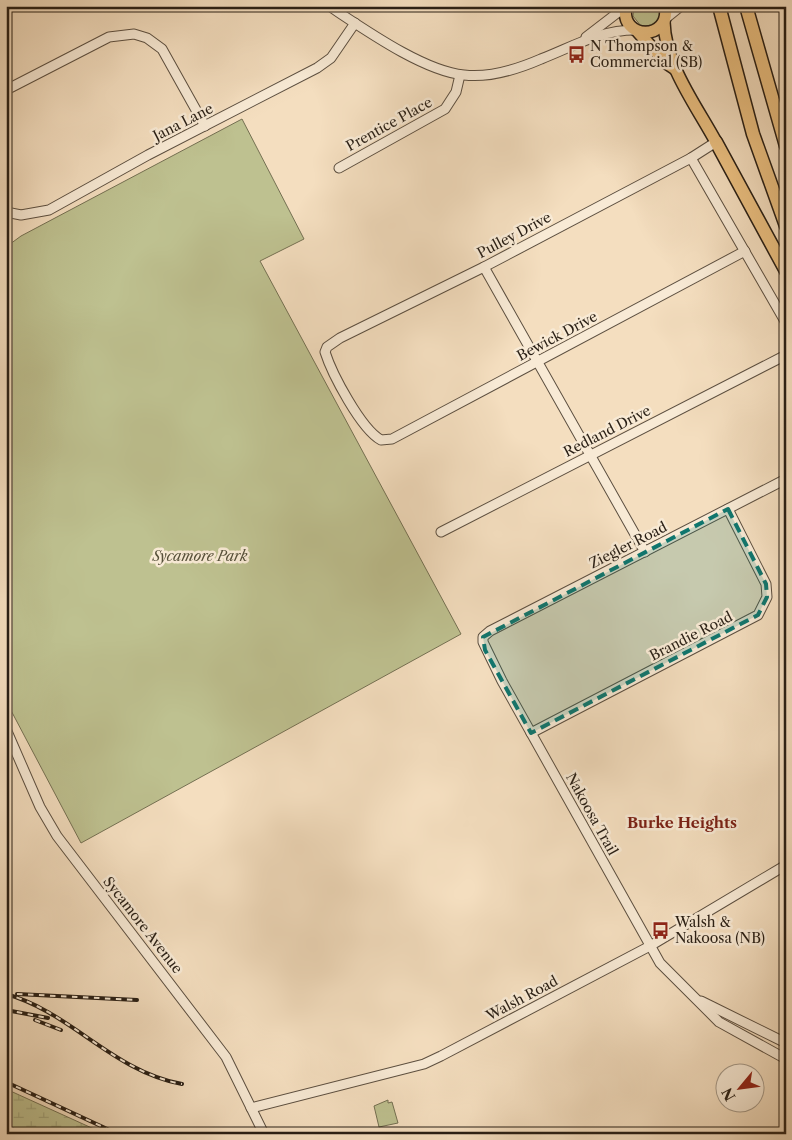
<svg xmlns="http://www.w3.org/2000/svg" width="792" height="1140" font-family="'Libre Caslon Text',serif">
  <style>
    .green { fill: #bec190; stroke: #747052 }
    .wetland { fill: url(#wetland-marsh); stroke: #747052 }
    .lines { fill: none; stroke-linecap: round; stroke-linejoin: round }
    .stream { stroke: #6e7d76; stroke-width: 2 }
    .minor-casing { stroke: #5c4f40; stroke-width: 11 }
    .major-casing { stroke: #291f15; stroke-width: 14 }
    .highway-casing { stroke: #291f15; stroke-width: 15 }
    .minor { stroke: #f8ead5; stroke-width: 9 }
    .major { stroke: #eabf80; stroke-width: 11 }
    .highway { stroke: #eabf80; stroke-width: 12 }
    .rail-casing { stroke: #291f15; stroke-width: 4 }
    .rail { stroke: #f8ead5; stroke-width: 2; stroke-dasharray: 5.5; stroke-linecap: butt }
    .marked { fill: #0f766e; fill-opacity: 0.2; stroke: #0f766e; stroke-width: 4; stroke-dasharray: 10 6; stroke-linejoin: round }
    .labels { text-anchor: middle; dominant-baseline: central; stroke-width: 5; stroke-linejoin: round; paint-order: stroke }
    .poi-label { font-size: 14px; fill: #291f15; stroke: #f8ead5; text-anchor: start }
    .street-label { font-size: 14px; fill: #291f15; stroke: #f8ead5 }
    .park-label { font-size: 14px; font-style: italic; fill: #56503a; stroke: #f8ead5 }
    .neighbourhood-label { font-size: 15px; font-weight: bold; fill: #7a1f14; stroke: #f8ead5 }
  </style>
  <defs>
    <pattern id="wetland-marsh" width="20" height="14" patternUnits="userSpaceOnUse" patternTransform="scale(1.25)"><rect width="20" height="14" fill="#bec190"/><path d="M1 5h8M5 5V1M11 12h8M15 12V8" fill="none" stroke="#a3a57b"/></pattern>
  </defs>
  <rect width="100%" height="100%" fill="#f4debf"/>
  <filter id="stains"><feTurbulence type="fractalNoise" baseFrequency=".004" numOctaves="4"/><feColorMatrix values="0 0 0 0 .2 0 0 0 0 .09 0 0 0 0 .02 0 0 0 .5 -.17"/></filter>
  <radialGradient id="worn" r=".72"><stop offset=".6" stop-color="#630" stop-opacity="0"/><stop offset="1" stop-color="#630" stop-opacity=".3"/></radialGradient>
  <g class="green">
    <polygon points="634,6 659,6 660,17 654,25 641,26 633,16"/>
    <polygon points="242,119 304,239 260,261 461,634 81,843 6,701 6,247 21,236"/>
    <polygon points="388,1100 388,1103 392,1102 398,1123 379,1127 374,1106"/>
  </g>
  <polygon class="wetland" points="6,1089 105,1134 6,1134"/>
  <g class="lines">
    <polyline class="stream" points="6,1124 23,1134"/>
    <defs>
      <g id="minor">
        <path d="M 329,6 C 364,29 423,71 464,75 C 489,78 518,69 541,59 C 572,47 600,30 635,30"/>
        <polyline points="665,19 681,6"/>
        <polyline points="586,37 625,7"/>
        <polyline points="6,90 109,37 134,34 147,38 162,49 205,126"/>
        <path d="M 716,142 L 691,158 L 484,267 L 340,338 L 327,347 L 325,352 C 332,374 361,429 381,440 L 392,439 L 745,251"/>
        <polyline points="691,158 786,323"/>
        <polyline points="339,168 445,109 456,92 460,75"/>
        <polyline points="6,212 21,215 49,210 148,155 317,68 331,58 355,23"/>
        <polyline points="484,267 645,552"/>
        <polyline points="786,479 490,631 483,637 483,642 502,681 660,963 719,1022 786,1059"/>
        <polyline points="441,532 786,355"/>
        <polyline points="6,729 40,807 57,836 226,1057 264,1134"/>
        <polyline points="531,733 758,615 767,597 766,584 728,509"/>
        <polyline points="701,1001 786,1043"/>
        <polyline points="251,1108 424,1064 441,1056 650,946 786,865"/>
      </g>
      <g id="major">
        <path d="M 626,6 C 619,41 672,41 665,6"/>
        <path d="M 664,22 C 665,65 696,105 716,142"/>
        <polyline points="638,32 666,63 675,69"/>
      </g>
      <g id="highway">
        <polyline points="719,6 753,134 786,226"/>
        <polyline points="746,6 786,146"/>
        <polyline points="716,142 786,271"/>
      </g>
    </defs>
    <use href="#minor" class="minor-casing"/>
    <use href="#major" class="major-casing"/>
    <use href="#highway" class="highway-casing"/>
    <use href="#minor" class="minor"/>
    <use href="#major" class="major"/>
    <use href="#highway" class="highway"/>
    <defs>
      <g id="rail">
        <path d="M 6,994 C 71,1012 112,1071 182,1084"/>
        <polyline points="17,994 137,1000"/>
        <polyline points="6,1010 48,1018"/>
        <polyline points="35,1020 61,1030"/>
        <polyline points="6,1082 118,1134"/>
      </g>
    </defs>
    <use href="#rail" class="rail-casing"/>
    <use href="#rail" class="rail"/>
  </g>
  <path class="marked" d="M 728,509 L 766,584 L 767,597 L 758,615 L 531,733 L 485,650 L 483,637 Z"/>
  <defs>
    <symbol id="bus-bare" viewBox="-9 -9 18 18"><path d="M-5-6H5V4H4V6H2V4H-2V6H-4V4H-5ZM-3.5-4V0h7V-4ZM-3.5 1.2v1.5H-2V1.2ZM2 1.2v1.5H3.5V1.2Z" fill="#8f2418" stroke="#f8ead5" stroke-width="2.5" paint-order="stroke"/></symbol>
  </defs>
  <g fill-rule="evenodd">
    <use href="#bus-bare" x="564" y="42" width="25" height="25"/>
    <use href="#bus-bare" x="648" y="918" width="25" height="25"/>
  </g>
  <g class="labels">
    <g class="poi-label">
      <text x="590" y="46">N Thompson &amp;<tspan x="590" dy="16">Commercial (SB)</tspan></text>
      <text x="675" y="922">Walsh &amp;<tspan x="675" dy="16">Nakoosa (NB)</tspan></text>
    </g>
    <g class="street-label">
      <text transform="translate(183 122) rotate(-27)">Jana Lane</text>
      <text transform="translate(389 124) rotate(-29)">Prentice Place</text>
      <text transform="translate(514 235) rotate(-28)">Pulley Drive</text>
      <text transform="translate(557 336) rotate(-28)">Bewick Drive</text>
      <text transform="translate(607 431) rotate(-27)">Redland Drive</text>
      <text transform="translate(628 545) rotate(-27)">Ziegler Road</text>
      <text transform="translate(691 636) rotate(-27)">Brandie Road</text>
      <text transform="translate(592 814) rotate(61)">Nakoosa Trail</text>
      <text transform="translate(143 925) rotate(52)">Sycamore Avenue</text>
      <text transform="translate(522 998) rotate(-28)">Walsh Road</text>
    </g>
    <g class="park-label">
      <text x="200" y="556">Sycamore Park</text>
    </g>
    <g class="neighbourhood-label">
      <text x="682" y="822">Burke Heights</text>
    </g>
  </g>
  <rect width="792" height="1140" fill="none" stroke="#f4debf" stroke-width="25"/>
  <rect x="8" y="8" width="777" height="1125" fill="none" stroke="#291f15" stroke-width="2.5"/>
  <rect x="12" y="12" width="767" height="1115" fill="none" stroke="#291f15"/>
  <g transform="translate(740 1088) rotate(241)"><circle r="24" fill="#f8ead5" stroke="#a59988"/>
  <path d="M0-4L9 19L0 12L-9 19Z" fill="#8f2418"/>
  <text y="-8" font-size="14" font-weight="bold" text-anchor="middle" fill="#291f15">N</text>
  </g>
  <rect width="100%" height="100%" filter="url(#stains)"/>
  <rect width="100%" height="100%" fill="url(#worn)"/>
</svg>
